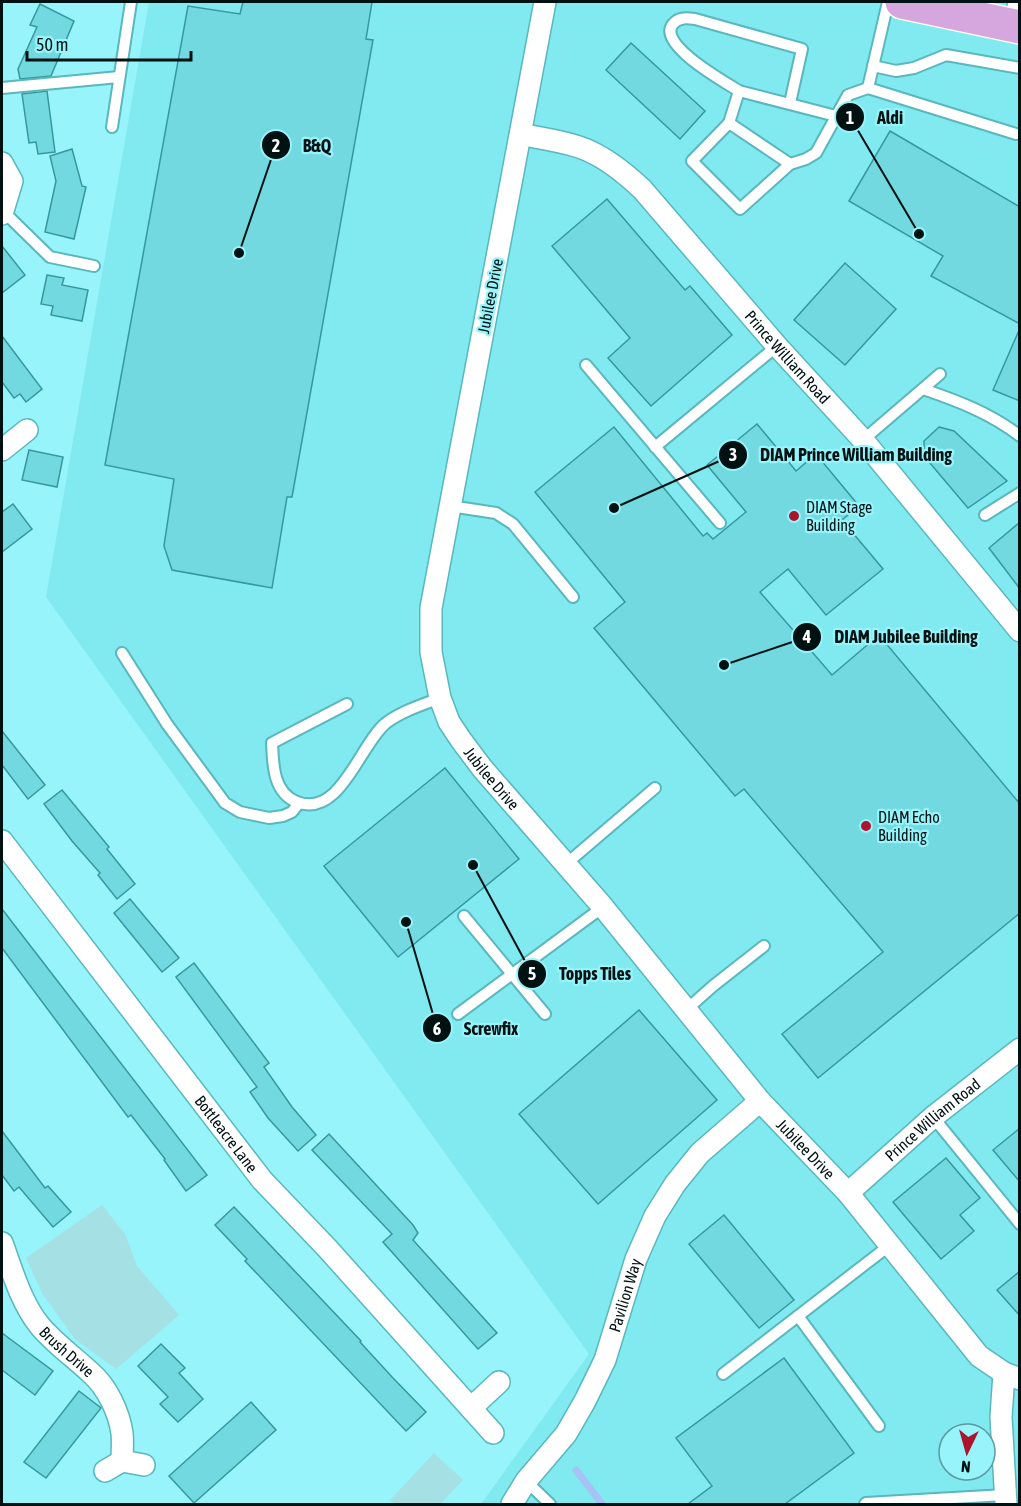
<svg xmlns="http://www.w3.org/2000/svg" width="1021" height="1506" font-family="'Asap Condensed',sans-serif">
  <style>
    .built { fill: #80eaf0; fill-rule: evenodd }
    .green { fill: #a5e0e4 }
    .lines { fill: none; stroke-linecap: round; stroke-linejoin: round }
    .stream { stroke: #a6c3f4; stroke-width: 7 }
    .building { fill: #73d9e0; stroke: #36989e; stroke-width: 1.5 }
    .service-casing { stroke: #59b7bd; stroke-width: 14 }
    .minor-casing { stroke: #59b7bd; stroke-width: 24 }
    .primary-casing { stroke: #fff; stroke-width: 36 }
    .service { stroke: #fff; stroke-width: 10 }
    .minor { stroke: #fff; stroke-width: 21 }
    .primary { stroke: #d6a6df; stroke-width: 33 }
    .poi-dot { fill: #ab152d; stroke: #97f4fa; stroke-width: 2 }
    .labels { text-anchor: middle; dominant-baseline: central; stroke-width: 4.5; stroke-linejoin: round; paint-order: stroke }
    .street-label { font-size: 16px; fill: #001112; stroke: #97f4fa }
    .poi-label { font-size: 16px; fill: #001112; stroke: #97f4fa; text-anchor: start }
    .leader { fill: none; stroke: #001112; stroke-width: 2 }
    .callout-dot { fill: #001112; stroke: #97f4fa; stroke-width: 2 }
    .mark-label { font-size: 18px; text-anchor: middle; font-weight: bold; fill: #fff }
    .callout-label { font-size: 18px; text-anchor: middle; font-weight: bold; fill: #001112; stroke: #97f4fa; stroke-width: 4.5; stroke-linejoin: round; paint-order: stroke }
  </style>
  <rect width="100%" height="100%" fill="#97f4fa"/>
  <path class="built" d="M 149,2 L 1019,2 L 1019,1504 L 481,1504 L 589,1354 L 46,597 ZM 949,1434 L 985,1434 L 985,1470 L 949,1470 Z"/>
  <g class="green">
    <polygon points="102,1205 125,1234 137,1266 179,1315 116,1369 75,1339 42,1293 26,1258"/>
    <polygon points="434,1453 463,1480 440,1504 394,1504 390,1500"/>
  </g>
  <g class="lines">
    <polyline class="stream" points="576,1470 602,1504"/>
  </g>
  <g class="building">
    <polygon points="243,2 372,2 366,39 373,40 292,497 287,497 272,588 172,570 164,546 174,479 105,465 188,6 240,14"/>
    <polygon points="40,4 74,21 51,76 20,79 18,69 37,27 30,25"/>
    <polygon points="631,43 705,111 680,139 606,70"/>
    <polygon points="47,91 55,152 38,154 36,142 29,143 22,94"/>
    <polygon points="890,131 1020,207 1020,324 931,276 943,256 849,201"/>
    <polygon points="72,149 82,186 86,187 74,239 45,232 56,181 50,156"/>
    <polygon points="607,199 685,290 690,286 732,335 651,406 608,358 630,338 552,246"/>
    <polygon points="2,246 25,275 2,293"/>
    <polygon points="845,263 896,309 845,365 794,320"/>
    <polygon points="47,275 64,278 62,285 88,290 82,321 51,315 53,306 41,304"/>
    <polygon points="1020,328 1020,401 993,390"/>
    <polygon points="2,336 42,389 26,402 20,394 14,398 2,382"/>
    <polygon points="757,424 796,471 816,454 859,506 842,520 883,569 826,615 788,569 760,592 832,675 879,635 1020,804 1020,913 818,1078 782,1034 883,952 744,789 735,796 594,628 625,602 535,492 614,427 703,536 707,533 713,539 746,512 707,465"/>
    <polygon points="939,427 954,431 1007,481 968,508 924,456 924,441"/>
    <polygon points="29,450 63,457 57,487 22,480"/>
    <polygon points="13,504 32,529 2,552 2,512"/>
    <polygon points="1020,522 1020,589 989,548"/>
    <polygon points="2,731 45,785 28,799 2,765"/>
    <polygon points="445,768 519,859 398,957 324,866"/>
    <polygon points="62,790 109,847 107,849 135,884 117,899 98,875 100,873 72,841 44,804"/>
    <polygon points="130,899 179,958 162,972 114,913"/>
    <polygon points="2,909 207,1175 186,1191 164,1160 165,1159 131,1115 128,1117 2,948"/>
    <polygon points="194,963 269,1063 264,1067 292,1107 316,1135 298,1151 268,1118 250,1092 257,1087 176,977"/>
    <polygon points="639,1010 717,1100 598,1204 519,1114"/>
    <polygon points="1020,1128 1020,1182 993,1150"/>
    <polygon points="2,1131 45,1188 48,1186 71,1212 53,1227 19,1187 14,1191 2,1175"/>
    <polygon points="329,1134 413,1225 418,1233 413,1240 497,1333 478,1349 383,1242 392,1234 312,1150"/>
    <polygon points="946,1158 980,1198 960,1215 974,1231 941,1259 893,1202"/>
    <polygon points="234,1207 361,1341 360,1342 393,1378 426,1412 406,1431 245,1261 247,1259 215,1225"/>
    <polygon points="724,1215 794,1300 759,1328 689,1244"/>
    <polygon points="1020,1271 1020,1316 997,1290"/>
    <polygon points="2,1333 53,1371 35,1395 2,1370"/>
    <polygon points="161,1344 185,1368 179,1373 203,1399 178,1422 160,1404 168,1397 138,1366"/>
    <polygon points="784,1358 854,1453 785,1504 688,1504 712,1486 676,1438"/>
    <polygon points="79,1391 101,1408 46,1478 24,1462"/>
    <polygon points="251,1402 276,1430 194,1503 169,1476"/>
  </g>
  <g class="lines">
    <defs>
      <g id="service">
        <polyline points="873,66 896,71 914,68 946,55 1020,68"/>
        <polyline points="2,88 119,77"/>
        <polyline points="868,88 888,2"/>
        <polyline points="739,91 836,116"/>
        <path d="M 790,103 L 802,49 L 695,19 C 687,18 679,17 673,24 C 656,44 725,82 739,91 L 729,123 L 790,164 L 806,159 L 816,153 L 848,95 L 868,88 L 1016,134"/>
        <polyline points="729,123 692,161 740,209 790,164"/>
        <polyline points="112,127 131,2"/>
        <polyline points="4,212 50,257 94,266"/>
        <polyline points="586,365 720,523"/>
        <path d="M 923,389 C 958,401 990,413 1020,436"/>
        <polyline points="863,440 940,374"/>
        <polyline points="655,447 777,346"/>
        <polyline points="450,506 496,513 513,524 573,597"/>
        <polyline points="985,515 1020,493"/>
        <polyline points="122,653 167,724 225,803 240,812 269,818 283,816 292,812 299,803"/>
        <path d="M 347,704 L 272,743 C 273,764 273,793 297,802 C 340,819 360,744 386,723 C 402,711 422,705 440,698"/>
        <polyline points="566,864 655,788"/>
        <polyline points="464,916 545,1014"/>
        <polyline points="686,1010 713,986 764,946"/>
        <polyline points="458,1014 603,907"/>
        <polyline points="933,1117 1020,1224"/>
        <polyline points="798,1316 879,1426"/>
        <polyline points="723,1374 890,1245"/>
        <polyline points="526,1481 550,1504"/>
        <polyline points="865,1504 866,1503 1005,1495"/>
      </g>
      <g id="minor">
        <path id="s1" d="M 545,2 L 431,608 L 431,652 L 440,698 L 449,722 L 461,740 L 482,768 L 603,907 L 760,1101 L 848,1193 L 979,1356 L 1004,1373 L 1020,1379"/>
        <polyline points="1014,26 1019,2"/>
        <path id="s2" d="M 521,134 C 546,140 575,142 597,155 C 614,164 628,176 642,189 L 777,346 L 863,440 L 1020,631"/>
        <polyline points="2,163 12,181 2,214"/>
        <polyline points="2,450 27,430"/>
        <path id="s3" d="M 2,841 L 262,1180 L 327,1248 L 493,1433"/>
        <path id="s4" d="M 848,1193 L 933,1117 L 1020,1049"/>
        <path id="s5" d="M 2,1243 C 12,1270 21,1303 40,1326 C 55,1344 74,1357 91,1373 C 107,1387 119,1412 122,1433 C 123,1442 122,1452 122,1461"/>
        <polyline points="1004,1373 1001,1417 1006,1504"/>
        <polyline points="471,1408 499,1382"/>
        <polyline points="105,1471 122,1461 144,1465"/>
        <path id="s6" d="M 512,1504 L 526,1481 L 566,1434 L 585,1401 L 605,1360 L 636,1259 L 655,1216 L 675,1184 L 700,1153 L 760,1101"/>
      </g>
      <polyline id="primary" points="902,2 1020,27"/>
    </defs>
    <use href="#service" class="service-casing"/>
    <use href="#minor" class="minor-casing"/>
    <use href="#primary" class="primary-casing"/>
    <use href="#service" class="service"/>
    <use href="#minor" class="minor"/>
    <use href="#primary" class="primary"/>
  </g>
  <g class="poi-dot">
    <circle cx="794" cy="516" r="6"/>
    <circle cx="866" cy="826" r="6"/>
  </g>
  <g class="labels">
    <g class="street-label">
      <text transform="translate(490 296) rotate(-79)">Jubilee Drive</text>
      <text stroke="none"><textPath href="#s2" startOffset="358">Prince William Road</textPath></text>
      <text stroke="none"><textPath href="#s1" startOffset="804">Jubilee Drive</textPath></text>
      <text stroke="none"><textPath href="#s4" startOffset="112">Prince William Road</textPath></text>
      <text stroke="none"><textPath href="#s3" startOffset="369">Bottleacre Lane</textPath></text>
      <text stroke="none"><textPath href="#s1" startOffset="1290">Jubilee Drive</textPath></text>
      <text stroke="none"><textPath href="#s6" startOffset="240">Pavilion Way</textPath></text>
      <text stroke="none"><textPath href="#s5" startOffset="129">Brush Drive</textPath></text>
    </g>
    <g class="poi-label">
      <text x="806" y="507">DIAM Stage<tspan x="806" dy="18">Building</tspan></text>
      <text x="878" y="817">DIAM Echo<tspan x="878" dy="18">Building</tspan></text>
    </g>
  </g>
  <path class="leader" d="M919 234L850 117M239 253L276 145M614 508L733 455M724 665L807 637M473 865L532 974M406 922L437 1028"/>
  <g class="callout-dot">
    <circle cx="919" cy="234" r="6"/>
    <circle cx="239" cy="253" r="6"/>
    <circle cx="614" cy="508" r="6"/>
    <circle cx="724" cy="665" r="6"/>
    <circle cx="473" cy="865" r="6"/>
    <circle cx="406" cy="922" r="6"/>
    <circle cx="850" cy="117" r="15"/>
    <circle cx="276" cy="145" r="15"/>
    <circle cx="733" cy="455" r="15"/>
    <circle cx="807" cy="637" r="15"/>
    <circle cx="532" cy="974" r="15"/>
    <circle cx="437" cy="1028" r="15"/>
  </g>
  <g class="mark-label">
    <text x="850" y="124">1</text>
    <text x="276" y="152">2</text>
    <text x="733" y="461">3</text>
    <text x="807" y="643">4</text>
    <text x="532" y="980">5</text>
    <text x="437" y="1035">6</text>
  </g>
  <g class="callout-label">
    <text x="890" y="124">Aldi</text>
    <text x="317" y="152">B&amp;Q</text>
    <text x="856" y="461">DIAM Prince William Building</text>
    <text x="906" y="643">DIAM Jubilee Building</text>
    <text x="595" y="980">Topps Tiles</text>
    <text x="491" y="1035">Screwfix</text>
  </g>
  <rect width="1021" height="1506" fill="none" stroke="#001112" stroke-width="6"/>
  <g transform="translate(967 1452) rotate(185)"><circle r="28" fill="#97f4fa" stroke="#5b999d" stroke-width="1.5"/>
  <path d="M0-4.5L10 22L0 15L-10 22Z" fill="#ab152d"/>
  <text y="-9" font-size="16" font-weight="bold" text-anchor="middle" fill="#001112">N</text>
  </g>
  <path d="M27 51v9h164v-9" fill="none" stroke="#001112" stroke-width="3"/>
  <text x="36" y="51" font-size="18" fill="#001112" stroke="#97f4fa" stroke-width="4.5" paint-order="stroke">50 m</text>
</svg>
